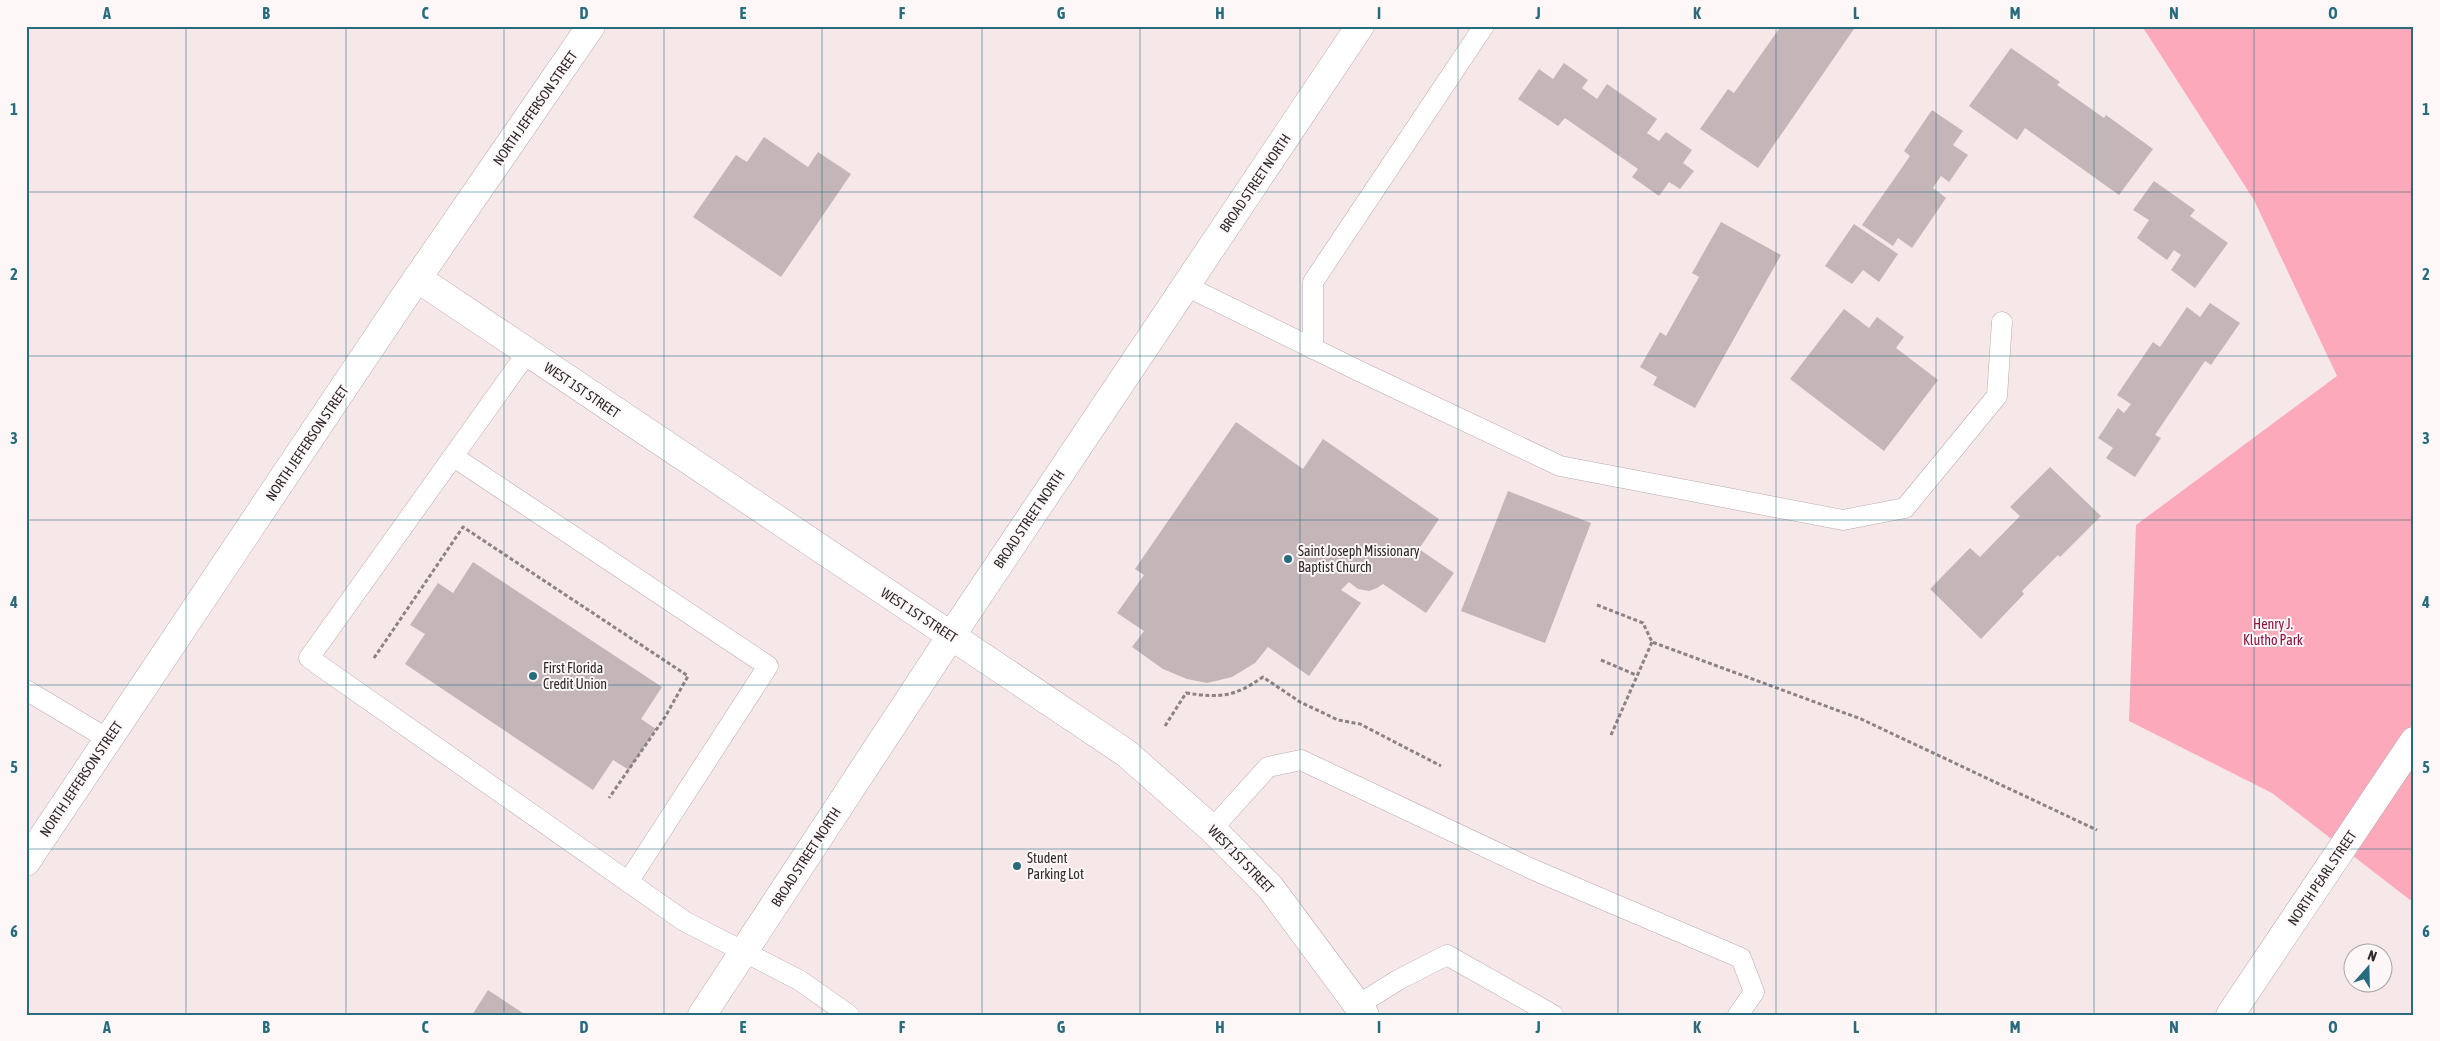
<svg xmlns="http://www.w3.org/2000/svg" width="2440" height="1041" font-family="'Asap Condensed',sans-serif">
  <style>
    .green { fill: #fda9bc }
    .building { fill: #c4b5b8 }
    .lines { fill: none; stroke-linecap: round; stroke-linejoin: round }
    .lane-casing { stroke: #b9aaad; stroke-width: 21 }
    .secondary-casing { stroke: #b9aaad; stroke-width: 29 }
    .path { stroke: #8c8283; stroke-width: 3; stroke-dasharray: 4 2.5; stroke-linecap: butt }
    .lane { stroke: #fff; stroke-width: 20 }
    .secondary { stroke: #fff; stroke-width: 28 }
    .grid { fill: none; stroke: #276b7c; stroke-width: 1; stroke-opacity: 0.55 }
    .poi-dot { fill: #276b7c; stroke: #fdf7f8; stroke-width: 2 }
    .labels { text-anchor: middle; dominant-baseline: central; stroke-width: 4; stroke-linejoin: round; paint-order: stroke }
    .street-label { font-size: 14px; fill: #2d2829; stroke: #fdf7f8 }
    .poi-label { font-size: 14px; fill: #2d2829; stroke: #fdf7f8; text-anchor: start }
    .park-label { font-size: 14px; fill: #881340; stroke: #fdf7f8 }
    .neatline { fill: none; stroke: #276b7c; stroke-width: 2 }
    .grid-label { font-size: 16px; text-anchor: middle; font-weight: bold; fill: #276b7c }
  </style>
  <rect width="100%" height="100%" fill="#f6e7e9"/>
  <polygon class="green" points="2142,26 2414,26 2414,897 2410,900 2272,793 2129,721 2136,525 2337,376 2254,200"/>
  <g class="building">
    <polygon points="1781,26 1856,26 1758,168 1700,129 1728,89 1734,93"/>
    <polygon points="2011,48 2060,82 2057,85 2104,118 2106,115 2153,149 2119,195 2025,128 2017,140 1969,106"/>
    <polygon points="1564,63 1588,80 1582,88 1597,99 1607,84 1657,119 1647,133 1659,141 1666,132 1692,150 1683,163 1694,171 1680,189 1669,182 1659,196 1632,177 1638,169 1565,118 1558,126 1518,99 1539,69 1553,79"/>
    <polygon points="1932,110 1963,131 1953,145 1968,155 1949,182 1941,176 1933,188 1946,198 1912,248 1898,238 1893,246 1862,225 1910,156 1904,151"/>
    <polygon points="764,137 808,167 818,152 851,174 781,277 693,217 736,155 747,162"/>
    <polygon points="2154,181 2195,210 2190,216 2228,243 2195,288 2171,270 2181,255 2174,250 2167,260 2137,238 2149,220 2133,210"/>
    <polygon points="1721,222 1781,255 1695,408 1653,385 1657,377 1640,367 1660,332 1666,336 1699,277 1692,273"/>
    <polygon points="1854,224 1898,254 1879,282 1863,270 1852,284 1825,266"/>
    <polygon points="2210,303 2240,323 2211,365 2205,361 2155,435 2161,438 2135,477 2106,458 2113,448 2098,438 2118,408 2124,413 2131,404 2117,395 2153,342 2160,347 2187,307 2200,317"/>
    <polygon points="1844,309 1869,328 1877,317 1904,337 1896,348 1938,380 1884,451 1790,379"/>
    <polygon points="1236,422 1303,469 1323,439 1439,519 1419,549 1454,573 1426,613 1383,584 1377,588 1369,591 1358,589 1349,582 1341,590 1361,603 1309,676 1268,647 1255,663 1232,677 1207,683 1187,679 1163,669 1132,647 1144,631 1117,613 1144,575 1135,569"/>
    <polygon points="2050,467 2101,516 2060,557 2058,555 2022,591 2024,594 1981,639 1930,589 1970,548 1980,557 2020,516 2010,507"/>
    <polygon points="1508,491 1591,523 1545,643 1461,611"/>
    <polygon points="473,562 662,687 641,719 656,729 629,770 613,760 593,790 405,664 425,634 410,625 438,583 453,593"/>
    <polygon points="488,990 526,1015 472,1015"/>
  </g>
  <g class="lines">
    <defs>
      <g id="lane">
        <polyline points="1186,286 1357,370 1560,466 1843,520 1905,508 1997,396 2002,322"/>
        <polyline points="1313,349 1313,282 1484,26"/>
        <polyline points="527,353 309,658 684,921 799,980 849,1015"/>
        <polyline points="454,457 768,666 628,882"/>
        <polyline points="26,690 108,739"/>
        <polyline points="1212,829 1268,767 1301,760 1534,870 1741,958 1754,992 1738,1015"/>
        <polyline points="1358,1005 1398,980 1447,955 1553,1015"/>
      </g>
      <g id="secondary">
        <polyline points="417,278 1126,753 1212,829 1270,887 1365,1015"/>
        <polyline points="26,862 401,302 591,26"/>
        <polyline points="702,1015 951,636 1360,26"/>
        <polyline points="2230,1015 2414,741"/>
      </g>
    </defs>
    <use href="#lane" class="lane-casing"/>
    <use href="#secondary" class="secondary-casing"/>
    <g class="path">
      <polyline points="1597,605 1643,623 1652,642 1861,719 2097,830"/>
      <polyline points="374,658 463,527 688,676 665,717 609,798"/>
      <polyline points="1601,660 1636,675"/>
      <path d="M 1165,726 L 1186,693 C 1221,698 1234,697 1263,677 L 1300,702 L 1338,720 L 1360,724 L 1441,766"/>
      <polyline points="1611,735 1652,642"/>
    </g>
    <use href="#lane" class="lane"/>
    <use href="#secondary" class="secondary"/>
  </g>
  <path class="grid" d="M 186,26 L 186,1015M 346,26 L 346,1015M 504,26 L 504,1015M 664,26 L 664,1015M 822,26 L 822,1015M 982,26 L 982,1015M 1140,26 L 1140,1015M 1300,26 L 1300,1015M 1458,26 L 1458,1015M 1618,26 L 1618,1015M 1776,26 L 1776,1015M 1936,26 L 1936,1015M 2094,26 L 2094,1015M 2254,26 L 2254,1015M 26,192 L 2414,192M 26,356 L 2414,356M 26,520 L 2414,520M 26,685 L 2414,685M 26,849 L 2414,849"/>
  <g class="poi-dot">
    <circle cx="1288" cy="559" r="5"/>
    <circle cx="533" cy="676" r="5"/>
    <circle cx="1017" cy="866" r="5"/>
  </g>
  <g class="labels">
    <g class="street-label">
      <text transform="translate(535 108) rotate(-55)">NORTH JEFFERSON STREET</text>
      <text transform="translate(1255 183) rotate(-56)">BROAD STREET NORTH</text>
      <text transform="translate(582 390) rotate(34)">WEST 1ST STREET</text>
      <text transform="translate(307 443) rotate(-56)">NORTH JEFFERSON STREET</text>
      <text transform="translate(1029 519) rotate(-56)">BROAD STREET NORTH</text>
      <text transform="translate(919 615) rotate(33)">WEST 1ST STREET</text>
      <text transform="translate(81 779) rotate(-56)">NORTH JEFFERSON STREET</text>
      <text transform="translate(806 857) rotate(-57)">BROAD STREET NORTH</text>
      <text transform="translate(1241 859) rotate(46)">WEST 1ST STREET</text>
      <text transform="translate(2322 878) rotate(-56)">NORTH PEARL STREET</text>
    </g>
    <g class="poi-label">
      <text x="1298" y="551">Saint Joseph Missionary<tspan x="1298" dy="16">Baptist Church</tspan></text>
      <text x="543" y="668">First Florida<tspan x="543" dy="16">Credit Union</tspan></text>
      <text x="1027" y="858">Student<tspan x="1027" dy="16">Parking Lot</tspan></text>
    </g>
    <g class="park-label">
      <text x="2273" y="624">Henry J.<tspan x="2273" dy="16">Klutho Park</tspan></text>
    </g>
  </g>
  <rect width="2440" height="1041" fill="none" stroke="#fdf7f8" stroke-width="55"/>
  <g transform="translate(2368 968) rotate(20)"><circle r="24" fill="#fdf7f8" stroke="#aaa4a5"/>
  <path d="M0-4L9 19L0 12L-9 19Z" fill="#276b7c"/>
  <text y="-8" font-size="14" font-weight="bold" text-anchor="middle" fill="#2d2829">N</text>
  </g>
  <rect x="28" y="28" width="2384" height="986" class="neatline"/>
  <g class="grid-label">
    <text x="107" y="19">A</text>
    <text x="266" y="19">B</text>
    <text x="425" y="19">C</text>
    <text x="584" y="19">D</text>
    <text x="743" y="19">E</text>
    <text x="902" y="19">F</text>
    <text x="1061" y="19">G</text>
    <text x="1220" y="19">H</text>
    <text x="1379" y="19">I</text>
    <text x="1538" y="19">J</text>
    <text x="1697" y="19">K</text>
    <text x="1856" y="19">L</text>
    <text x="2015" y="19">M</text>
    <text x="2174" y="19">N</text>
    <text x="2333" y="19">O</text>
    <text x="14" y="115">1</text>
    <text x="2426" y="115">1</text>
    <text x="14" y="280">2</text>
    <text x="2426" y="280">2</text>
    <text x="14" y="444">3</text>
    <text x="2426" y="444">3</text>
    <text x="14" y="608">4</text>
    <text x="2426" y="608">4</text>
    <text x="14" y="773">5</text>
    <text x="2426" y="773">5</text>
    <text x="14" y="937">6</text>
    <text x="2426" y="937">6</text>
    <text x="107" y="1033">A</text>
    <text x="266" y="1033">B</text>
    <text x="425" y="1033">C</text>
    <text x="584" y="1033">D</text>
    <text x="743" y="1033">E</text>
    <text x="902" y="1033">F</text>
    <text x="1061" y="1033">G</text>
    <text x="1220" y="1033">H</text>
    <text x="1379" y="1033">I</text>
    <text x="1538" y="1033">J</text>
    <text x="1697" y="1033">K</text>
    <text x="1856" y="1033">L</text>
    <text x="2015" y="1033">M</text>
    <text x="2174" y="1033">N</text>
    <text x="2333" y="1033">O</text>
  </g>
</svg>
